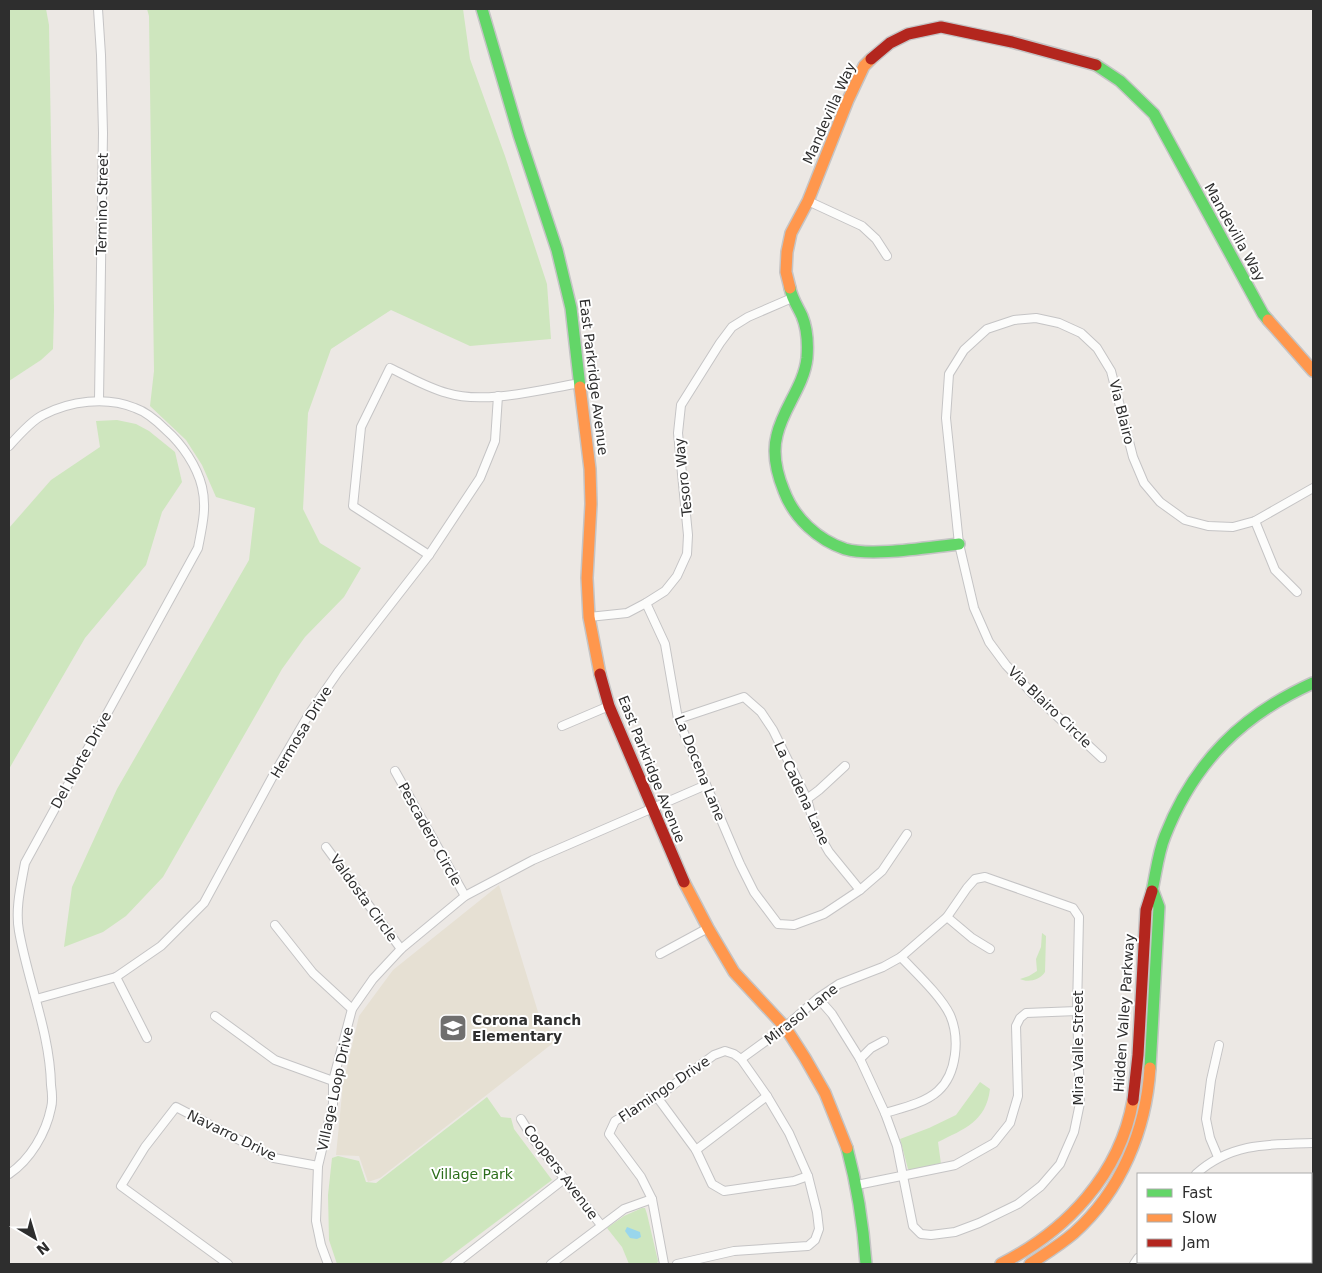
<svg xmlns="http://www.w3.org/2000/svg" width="1322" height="1273" font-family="'DejaVu Sans',sans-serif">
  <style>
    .education { fill: #e6e0d3 }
    .green { fill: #cee6be }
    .water { fill: #99d6ec }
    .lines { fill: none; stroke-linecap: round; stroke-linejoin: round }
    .street-casing { stroke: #c5c4c5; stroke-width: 10 }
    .fast-casing { stroke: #c5c4c5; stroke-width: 14 }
    .slow-casing { stroke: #c5c4c5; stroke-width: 14 }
    .jam-casing { stroke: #c5c4c5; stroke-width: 14 }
    .street { stroke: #fcfcfb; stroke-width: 8 }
    .fast { stroke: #63d668; stroke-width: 11 }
    .slow { stroke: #ff974d; stroke-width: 11 }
    .jam { stroke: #b3261e; stroke-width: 11 }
    .labels { text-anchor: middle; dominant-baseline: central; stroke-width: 4; stroke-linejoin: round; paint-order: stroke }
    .street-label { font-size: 14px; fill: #2e2e2e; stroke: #fff }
    .poi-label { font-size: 14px; font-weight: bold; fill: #2e2e2e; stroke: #fff; text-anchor: start }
    .park-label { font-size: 14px; fill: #2c6e1b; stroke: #fff }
  </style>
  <rect width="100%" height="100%" fill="#ece8e4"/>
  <polygon class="education" points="499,885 538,1012 557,1040 380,1178 368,1182 359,1156 336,1155 343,1084 359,1016 393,970"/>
  <g class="green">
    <polygon points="9,9 46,9 49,25 54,310 53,349 41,360 9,381"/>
    <polygon points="147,9 463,9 470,59 505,156 547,284 551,339 470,346 391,310 331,349 308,413 303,509 320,543 361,568 344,597 305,637 282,669 163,877 126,916 103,932 64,947 72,887 117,789 249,560 255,508 216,497 202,465 186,440 150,406 154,371 149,16"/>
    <polygon points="117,420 136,424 149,431 175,452 182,482 162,512 146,565 85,638 9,769 9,528 51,480 100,447 96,421"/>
    <path d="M 1042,933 L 1046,936 L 1045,972 C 1040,980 1028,983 1020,979 L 1029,976 L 1037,971 L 1036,959 L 1041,947 Z"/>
    <path d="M 980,1082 L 990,1089 C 986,1122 964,1129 938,1142 L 941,1164 L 912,1170 L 908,1169 L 900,1139 L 929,1128 L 956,1115 Z"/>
    <polygon points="487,1097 501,1117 511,1118 514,1129 552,1180 440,1264 337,1264 329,1240 328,1195 332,1158 338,1156 359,1161 366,1182 376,1183"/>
    <polygon points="642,1208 645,1208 647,1214 658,1261 657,1264 629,1264 622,1247 607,1228 624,1216"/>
  </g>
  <polygon class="water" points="627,1227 640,1232 641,1237 637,1239 630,1238 625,1231"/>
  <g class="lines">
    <defs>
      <g id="street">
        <polyline points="98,9 101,55 103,133 99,400"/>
        <polyline points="808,201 862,226 876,239 887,256"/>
        <path d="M 9,446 C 17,437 32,420 43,415 C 70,401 106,396 135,408 C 147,412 157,421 166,430 C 182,444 197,466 202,487 C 207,508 202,527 198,548 L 25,863 C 21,885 15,909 19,931 C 28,982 50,1033 51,1085 C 52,1092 53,1101 51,1108 C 46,1133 30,1160 9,1174"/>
        <polyline points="1255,521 1275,570 1297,592"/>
        <path d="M 429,555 L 353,506 L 361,427 L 390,368 C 409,377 428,388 447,393 C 485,405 542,389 581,383"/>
        <polyline points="646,603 665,644 678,719 740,864 754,892 778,924 794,925 824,914 860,890 882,871 907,834"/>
        <polyline points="589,617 627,613 646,603 665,591 677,576 687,554 688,535 678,433 681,405 720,343 732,327 748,317 792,298"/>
        <polyline points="678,719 744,697 761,712 773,730 807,799 815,828 829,852 860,890"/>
        <polyline points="562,726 609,706"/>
        <polyline points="1102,758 1031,692 1006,665 989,642 974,608 959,544 946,418 949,374 964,350 987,329 1014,320 1036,318 1059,323 1081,333 1097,348 1111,371 1133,457 1144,483 1160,502 1185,520 1208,526 1233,527 1255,521 1313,488"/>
        <polyline points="395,771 465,896"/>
        <polyline points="807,799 819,790 845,766"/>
        <polyline points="326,847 401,949"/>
        <polyline points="947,917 972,938 990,949"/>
        <polyline points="275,925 313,973 352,1009"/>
        <polyline points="660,954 708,928"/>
        <polyline points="116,977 147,1038"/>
        <polyline points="36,999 116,977 161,946 204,903 274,774 309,714 338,672 429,555 480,478 495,441 498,396"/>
        <polyline points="215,1016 275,1060 333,1081"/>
        <polyline points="741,1059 785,1027 818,998 839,984 883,967 901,957 947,917 967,888 975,879 985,877 1073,908 1079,917 1077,1011 1080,1103 1074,1132 1060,1164 1041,1186 1018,1204 979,1223 955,1232 931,1235 921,1234 913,1226 897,1146 885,1113 860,1059 832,1014 818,998"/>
        <polyline points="860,1059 871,1048 884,1041"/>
        <polyline points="657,1097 696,1150 712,1184 724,1191 794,1181 808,1176"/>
        <path d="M 885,1113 C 902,1108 925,1103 938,1091 C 957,1074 960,1038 950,1015 C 941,996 916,973 901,957"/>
        <polyline points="521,1119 534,1140 601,1225"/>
        <polyline points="696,1150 767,1096"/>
        <polyline points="1218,1157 1210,1138 1206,1119 1211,1080 1219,1045"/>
        <path d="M 1196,1174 C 1230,1143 1269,1144 1313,1143"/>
        <polyline points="857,1185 955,1165 994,1143 1010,1123 1018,1096 1016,1026 1020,1018 1026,1013 1077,1011"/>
        <polyline points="1236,1262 1239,1264"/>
        <polyline points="228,1264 121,1186 145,1147 176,1107 274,1158 318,1166"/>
        <polyline points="328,1264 321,1245 316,1221 318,1166 333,1104 333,1081 352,1009 373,979 401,949 465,896 533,860 706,785"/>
        <polyline points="455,1264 564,1179"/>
        <polyline points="551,1264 624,1209 652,1199"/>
        <polyline points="664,1264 652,1199 641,1177 609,1134 615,1121 657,1097 714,1055 725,1051 734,1054 741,1059 767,1096 789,1133 808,1176 817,1212 819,1229 815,1240 808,1246 734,1251 677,1264"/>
        <polyline points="1134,1264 1138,1258"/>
      </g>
      <g id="fast">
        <polyline points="482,9 519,135 557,250 571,308 580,387"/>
        <polyline points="1096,65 1120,81 1154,114 1263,314 1268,320"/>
        <path d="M 790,288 C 792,299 798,307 802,316 C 807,328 808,345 807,358 C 804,386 783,408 777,435 C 772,454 777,474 784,491 C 794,518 818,540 845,549 C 873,557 929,547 959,544"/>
        <path d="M 1152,891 C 1156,873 1158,853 1165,836 C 1194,762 1242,715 1313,683"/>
        <polyline points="1150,1068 1159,907 1153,891"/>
        <path d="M 847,1148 C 858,1189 863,1222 866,1264"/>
      </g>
      <g id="slow">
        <polyline points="790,288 786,272 787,252 791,233 808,201 848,100 864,66 871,59"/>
        <polyline points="1268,320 1313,371"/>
        <polyline points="580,387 590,469 591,504 587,578 589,617 600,674"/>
        <polyline points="684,882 708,928 734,972 785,1027 805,1058 825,1093 847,1148"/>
        <path d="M 1001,1264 C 1066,1231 1120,1175 1133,1100"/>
        <path d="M 1030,1264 C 1045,1254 1060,1245 1074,1233 C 1121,1191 1146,1130 1150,1068"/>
      </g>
      <g id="jam">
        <polyline points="871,59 890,43 908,34 941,27 1012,42 1096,65"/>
        <polyline points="600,674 609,706 684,882"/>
        <polyline points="1133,1100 1138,1055 1146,910 1152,891"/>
      </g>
    </defs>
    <use href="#street" class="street-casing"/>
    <use href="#fast" class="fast-casing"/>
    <use href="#slow" class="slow-casing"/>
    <use href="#jam" class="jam-casing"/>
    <use href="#street" class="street"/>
    <use href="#fast" class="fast"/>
    <use href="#slow" class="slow"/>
    <use href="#jam" class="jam"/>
  </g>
  <defs>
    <symbol id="school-square" viewBox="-11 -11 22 22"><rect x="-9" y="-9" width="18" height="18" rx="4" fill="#706f6e" stroke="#fff"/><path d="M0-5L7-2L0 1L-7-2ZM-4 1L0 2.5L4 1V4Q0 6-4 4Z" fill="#fff"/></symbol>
  </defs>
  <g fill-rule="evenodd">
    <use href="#school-square" x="437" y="1012" width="32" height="32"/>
  </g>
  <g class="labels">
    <g class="street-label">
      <text transform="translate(829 113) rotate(-66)">Mandevilla Way</text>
      <text transform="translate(102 204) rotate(-89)">Termino Street</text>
      <text transform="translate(1235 232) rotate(61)">Mandevilla Way</text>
      <text transform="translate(594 377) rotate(83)">East Parkridge Avenue</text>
      <text transform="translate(1122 412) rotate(76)">Via Blairo</text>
      <text transform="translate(683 477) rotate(-96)">Tesoro Way</text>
      <text transform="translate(1050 707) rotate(44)">Via Blairo Circle</text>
      <text transform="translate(301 732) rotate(-59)">Hermosa Drive</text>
      <text transform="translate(81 760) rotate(-61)">Del Norte Drive</text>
      <text transform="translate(700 768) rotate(68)">La Docena Lane</text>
      <text transform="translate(652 769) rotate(68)">East Parkridge Avenue</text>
      <text transform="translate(802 793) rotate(65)">La Cadena Lane</text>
      <text transform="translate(430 834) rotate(61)">Pescadero Circle</text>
      <text transform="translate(364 898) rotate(54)">Valdosta Circle</text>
      <text transform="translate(1124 1013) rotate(-86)">Hidden Valley Parkway</text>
      <text transform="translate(801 1014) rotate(-38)">Mirasol Lane</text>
      <text transform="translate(1078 1048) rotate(-90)">Mira Valle Street</text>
      <text transform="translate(335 1089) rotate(-78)">Village Loop Drive</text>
      <text transform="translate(664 1089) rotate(-34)">Flamingo Drive</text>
      <text transform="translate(232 1135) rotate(26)">Navarro Drive</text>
      <text transform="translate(561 1172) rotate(53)">Coopers Avenue</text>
    </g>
    <g class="poi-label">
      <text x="472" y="1020">Corona Ranch<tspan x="472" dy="16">Elementary</tspan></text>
    </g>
    <g class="park-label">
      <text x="472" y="1174">Village Park</text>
    </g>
  </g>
  <rect width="1322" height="1273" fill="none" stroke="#2e2e2e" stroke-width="20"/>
  <rect x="1137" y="1173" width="175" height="90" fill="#ffffff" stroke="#ababab"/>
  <rect x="1147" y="1189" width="25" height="8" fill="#63d668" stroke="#ababab"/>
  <text x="1182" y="1198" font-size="15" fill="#2e2e2e">Fast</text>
  <rect x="1147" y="1214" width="25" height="8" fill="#ff974d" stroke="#ababab"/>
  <text x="1182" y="1223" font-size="15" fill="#2e2e2e">Slow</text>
  <rect x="1147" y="1239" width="25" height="8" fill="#b3261e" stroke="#ababab"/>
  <text x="1182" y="1248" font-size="15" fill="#2e2e2e">Jam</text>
  <g transform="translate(35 1238) rotate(142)" stroke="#ffffff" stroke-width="4" paint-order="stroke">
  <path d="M0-4L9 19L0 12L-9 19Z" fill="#2e2e2e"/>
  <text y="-8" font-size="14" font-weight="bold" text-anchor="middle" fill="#2e2e2e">N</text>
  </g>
</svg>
